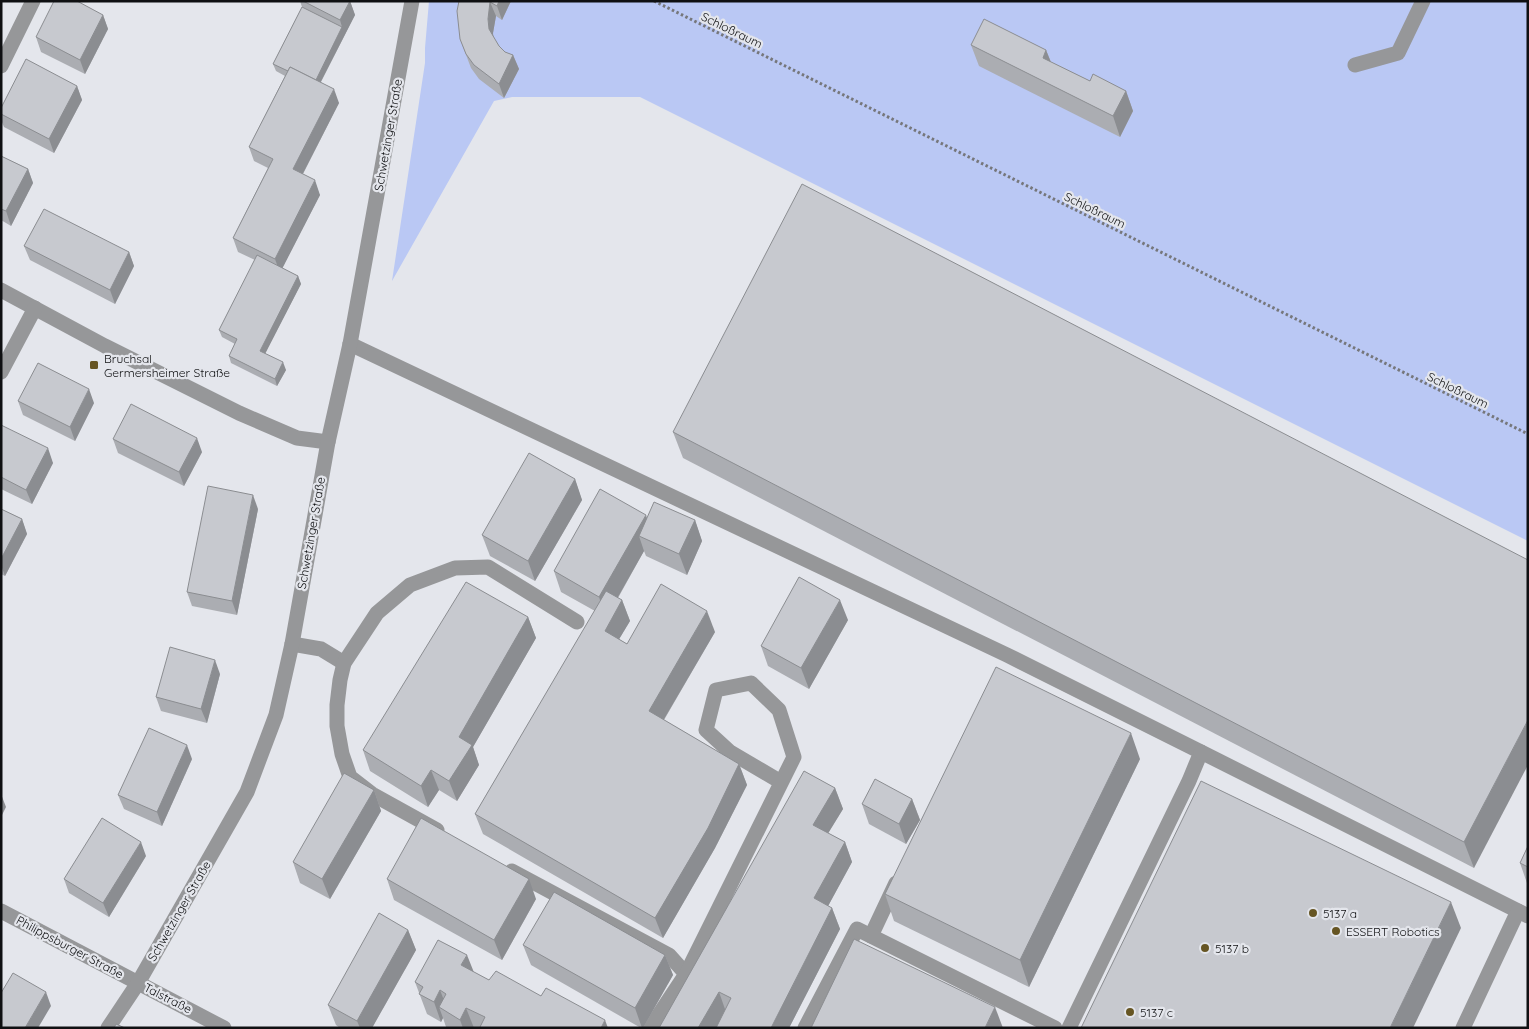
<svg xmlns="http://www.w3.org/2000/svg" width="1529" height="1029" font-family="Quicksand,sans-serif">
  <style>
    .green { fill: #bac8f4 }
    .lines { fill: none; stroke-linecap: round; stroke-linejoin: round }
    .path { stroke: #76777b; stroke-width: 3; stroke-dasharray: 2.5 2.5; stroke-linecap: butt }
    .lane { stroke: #969799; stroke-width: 15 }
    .street { stroke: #969799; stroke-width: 15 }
    .wall { fill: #abadb2 }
    .shaded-wall { fill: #8b8d91 }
    .building { fill: #c7c9cf; stroke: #8b8d91 }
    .poi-dot { fill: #665523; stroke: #e4e6ec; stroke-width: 2 }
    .labels { text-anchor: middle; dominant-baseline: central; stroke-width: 4.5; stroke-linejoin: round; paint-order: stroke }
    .street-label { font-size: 12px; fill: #0f1012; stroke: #e4e6ec }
    .poi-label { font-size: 12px; fill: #0f1012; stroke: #e4e6ec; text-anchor: start }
  </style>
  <rect width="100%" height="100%" fill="#e4e6ec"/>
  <polygon class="green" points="429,1 1528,1 1528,541 640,97 512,97 494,101 392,281 425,63 425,48"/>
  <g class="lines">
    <polyline class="path" points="654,1 1528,434"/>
    <g class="lane">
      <polyline points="1355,65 1398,53 1423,1"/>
      <polyline points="350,344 1007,655 1201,752 1189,781 1069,1028"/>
      <polyline points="292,644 321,649 344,663"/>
      <polyline points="1201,752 1528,916"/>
      <polyline points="437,830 372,794 350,777 342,754 337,726 337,705 340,680 344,663 377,613 410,585 455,568 488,567 577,622"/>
      <polyline points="512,871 669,955 686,974 650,1028"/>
      <polyline points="871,936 896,883"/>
      <polyline points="686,974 794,757 779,710 751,683 716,690 706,730 730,752 781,782"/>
      <polyline points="805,1028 857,929 1055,1028"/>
      <polyline points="1463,1028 1518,911"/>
    </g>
    <g class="street">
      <polyline points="1,66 33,1"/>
      <polyline points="1,290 105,346 239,413 297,438 328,442"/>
      <polyline points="1,372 35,308"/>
      <polyline points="1,911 224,1028"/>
      <polyline points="108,1028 138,983 247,792 276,715 292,644 328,442 350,344 412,1"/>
    </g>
  </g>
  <g class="wall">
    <polygon points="300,1 350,1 355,15 321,82 339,103 303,174 320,195 282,268 298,276 301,284 265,353 286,370 277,386 231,363 229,356 235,344 222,337 219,330 255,260 238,252 233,238 268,168 254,161 249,147 285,76 276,71 273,64 302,7"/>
    <polygon points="459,1 511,1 502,20 496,16 493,33 493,37 499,46 505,52 513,55 519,69 504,98 479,79 471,68 460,39"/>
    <polygon points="103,15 108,29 85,74 41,52 36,37"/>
    <polygon points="971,45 1046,50 1051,62 1090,81 1126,91 1133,111 1120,137 979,66"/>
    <polygon points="77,86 82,100 54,153 4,127 1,120 1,108"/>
    <polygon points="1,156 28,169 33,183 11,226 1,220"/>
    <polygon points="24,246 129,252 134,266 115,304 30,260"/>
    <polygon points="18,401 94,403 75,441 23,415"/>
    <polygon points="1,425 53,463 32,504 1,489"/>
    <polygon points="673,432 1528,560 1474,868 683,458"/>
    <polygon points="113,439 202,452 184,486 118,453"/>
    <polygon points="575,479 582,500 535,581 490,556 482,535"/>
    <polygon points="1,509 22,519 27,534 5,576 1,574"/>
    <polygon points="258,509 237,615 192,606 187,592"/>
    <polygon points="647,518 695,520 702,541 687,575 646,556 644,551 618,598 622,600 630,621 619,639 627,644 715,632 664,720 739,764 747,785 715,848 663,938 483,834 475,814 595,611 561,592 554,571"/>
    <polygon points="528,617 536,638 473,747 479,765 457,801 439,790 428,807 370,771 363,750"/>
    <polygon points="848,620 809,689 768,666 761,646"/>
    <polygon points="220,674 207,723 161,711 156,697"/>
    <polygon points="192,759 162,826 124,809 118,795"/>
    <polygon points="1140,759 1029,987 894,921 885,894"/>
    <polygon points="835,788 843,809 828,833 845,842 852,862 828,906 832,908 840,929 789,1028 659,1028"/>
    <polygon points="374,790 381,811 330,899 300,883 293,862"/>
    <polygon points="912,799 920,820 906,844 869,824 862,804"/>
    <polygon points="1528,846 1528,886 1520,863"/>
    <polygon points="146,856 109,917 69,893 64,879"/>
    <polygon points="387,879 536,899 502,960 394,900"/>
    <polygon points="408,930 416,950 372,1028 340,1028 336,1025 328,1005"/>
    <polygon points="523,945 665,955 673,975 643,1028 641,1028 531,965"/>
    <polygon points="473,972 489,980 541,996 608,1028 447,1028 446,1027 443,1018 441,1022 427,1014 415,982"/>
  </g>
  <g class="shaded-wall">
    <polygon points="350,1 355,15 316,91 313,84 342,27 340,20"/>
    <polygon points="499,1 511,1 502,20 497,6"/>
    <polygon points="490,2 496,16 493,33 494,43 489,29 488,19"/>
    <polygon points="103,15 108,29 85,74 80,60"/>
    <polygon points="1046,50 1054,70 1043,58"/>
    <polygon points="513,55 519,69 504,98 499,84"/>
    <polygon points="77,86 82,100 54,153 49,139"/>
    <polygon points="334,89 339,103 298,183 293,169"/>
    <polygon points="1126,91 1133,111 1120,137 1113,116"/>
    <polygon points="28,169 33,183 11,226 6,211"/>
    <polygon points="315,180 320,195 280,273 275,259"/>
    <polygon points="129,252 134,266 115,304 110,290"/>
    <polygon points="298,276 301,284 263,358 260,351"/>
    <polygon points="283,362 286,370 277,386 275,379"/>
    <polygon points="89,389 94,403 75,441 70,427"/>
    <polygon points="197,438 202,452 184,486 179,472"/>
    <polygon points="48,448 53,463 32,504 26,490"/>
    <polygon points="575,479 582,500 535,581 528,561"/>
    <polygon points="253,495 258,509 237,615 232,601"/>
    <polygon points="646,515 653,536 639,536 644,551 606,618 599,597"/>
    <polygon points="22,519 27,534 5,576 1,565 1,559"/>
    <polygon points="695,520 702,541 687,575 679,554"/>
    <polygon points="622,600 630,621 612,651 605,631"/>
    <polygon points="840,600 848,620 809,689 801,668"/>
    <polygon points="707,611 715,632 657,731 649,711"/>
    <polygon points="528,617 536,638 473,747 479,765 457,801 449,781 459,737"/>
    <polygon points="215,660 220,674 207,723 201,709"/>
    <polygon points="1528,720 1528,765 1474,868 1464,842"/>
    <polygon points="1131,733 1140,759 1029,987 1020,960"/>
    <polygon points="187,745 192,759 162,826 157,812"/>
    <polygon points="739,764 747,785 715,848 663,938 655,918"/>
    <polygon points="431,770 439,790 428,807 421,786"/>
    <polygon points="835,788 843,809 821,845 813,825"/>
    <polygon points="374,790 381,811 330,899 322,879"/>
    <polygon points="1,794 6,807 1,817"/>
    <polygon points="912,799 920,820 906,844 899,824"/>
    <polygon points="141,842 146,856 109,917 103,903"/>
    <polygon points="845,842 852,862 821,919 814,898"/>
    <polygon points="529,879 536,899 502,960 494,940"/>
    <polygon points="1451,902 1461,928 1413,1028 1390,1028"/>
    <polygon points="832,908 840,929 789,1028 771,1028"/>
    <polygon points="408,930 416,950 372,1028 360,1028 357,1021"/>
    <polygon points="467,955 475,975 461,965"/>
    <polygon points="665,955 673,975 643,1028 642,1028 635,1008"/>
    <polygon points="440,990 448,1011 439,1007 443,1018 441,1022 434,1002"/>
    <polygon points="46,992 51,1006 38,1028 25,1028"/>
    <polygon points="719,992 726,1012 717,1028 698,1028"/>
    <polygon points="995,1007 1003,1028 985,1028"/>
    <polygon points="466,1008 474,1028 463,1028 460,1020"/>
    <polygon points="605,1020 608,1028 601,1028"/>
  </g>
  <g class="building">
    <polygon points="54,1 77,1 103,15 80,60 36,37"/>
    <polygon points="303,1 350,1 340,20"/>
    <polygon points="459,1 499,1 497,6 490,2 488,19 489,29 499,46 505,52 513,55 499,84 474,65 466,54 460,39 457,11"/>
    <polygon points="302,7 342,27 316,80 290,67 288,71 273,64"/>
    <polygon points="984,19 1046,50 1043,58 1090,81 1093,74 1126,91 1113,116 971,45"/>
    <polygon points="26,59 77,86 49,139 1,114 1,108"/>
    <polygon points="290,67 334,89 293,169 315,180 275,259 233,238 273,159 249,147"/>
    <polygon points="1,156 28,169 6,211 1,209"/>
    <polygon points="802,184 1528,560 1528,720 1464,842 673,432"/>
    <polygon points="44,209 129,252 110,290 24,246"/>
    <polygon points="257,255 298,276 260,351 283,362 275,379 229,356 237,339 219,330"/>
    <polygon points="38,363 89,389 70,427 18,401"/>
    <polygon points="131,404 197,438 179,472 113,439"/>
    <polygon points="1,425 48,448 26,490 1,477"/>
    <polygon points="529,453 575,479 528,561 482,535"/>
    <polygon points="208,486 253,495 232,601 187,592"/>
    <polygon points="600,489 646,515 599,597 554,571"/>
    <polygon points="654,502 695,520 679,554 639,536"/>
    <polygon points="1,509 22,519 1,559"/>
    <polygon points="799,577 840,600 801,668 761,646"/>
    <polygon points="466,582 528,617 459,737 472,745 449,781 431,770 421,786 363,750"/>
    <polygon points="661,584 707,611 649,711 739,764 708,828 655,918 475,814 606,591 622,600 605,631 627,644"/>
    <polygon points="170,647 215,660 201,709 156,697"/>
    <polygon points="996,667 1131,733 1020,960 885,894"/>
    <polygon points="149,728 187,745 157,812 118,795"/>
    <polygon points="804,771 835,788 813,825 845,842 814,898 832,908 771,1028 716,1028 731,998 719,992 698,1028 659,1028"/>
    <polygon points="344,773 374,790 322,879 293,862"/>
    <polygon points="875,779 912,799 899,824 862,804"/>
    <polygon points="1201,781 1451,902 1390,1028 1081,1028"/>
    <polygon points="102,818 141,842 103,903 64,879"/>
    <polygon points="421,818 529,879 494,940 387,879"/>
    <polygon points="1528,846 1528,867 1520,863"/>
    <polygon points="554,892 665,955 635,1008 523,945"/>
    <polygon points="379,913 408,930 357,1021 328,1005"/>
    <polygon points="854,939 995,1007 985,1028 811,1028"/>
    <polygon points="438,940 467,955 461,965 489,980 496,971 541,996 546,988 605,1020 601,1028 481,1028 480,1027 485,1017 466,1008 460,1020 439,1007 446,994 440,990 434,1002 419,994 423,987 415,982"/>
    <polygon points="13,973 46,992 25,1028 1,1028 1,993"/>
    <polygon points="116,1024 125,1028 114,1028"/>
  </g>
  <g class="poi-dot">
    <rect x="89" y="360" width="10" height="10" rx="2.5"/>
    <circle cx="1313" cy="913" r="5"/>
    <circle cx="1336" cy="931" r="5"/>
    <circle cx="1205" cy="948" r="5"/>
    <circle cx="1130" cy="1012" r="5"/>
  </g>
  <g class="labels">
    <g class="street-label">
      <text transform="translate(732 30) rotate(26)">Schloßraum</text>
      <text transform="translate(388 135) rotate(-80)">Schwetzinger Straße</text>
      <text transform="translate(1095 210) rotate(26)">Schloßraum</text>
      <text transform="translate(1458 390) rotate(26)">Schloßraum</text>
      <text transform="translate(311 533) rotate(-80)">Schwetzinger Straße</text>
      <text transform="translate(179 911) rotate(-60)">Schwetzinger Straße</text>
      <text transform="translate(70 947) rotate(28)">Philippsburger Straße</text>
      <text transform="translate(168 998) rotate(27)">Talstraße</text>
    </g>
    <g class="poi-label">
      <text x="104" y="358">Bruchsal<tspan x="104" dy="14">Germersheimer Straße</tspan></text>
      <text x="1323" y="913">5137 a</text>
      <text x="1346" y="931">ESSERT Robotics</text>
      <text x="1215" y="948">5137 b</text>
      <text x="1140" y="1012">5137 c</text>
    </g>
  </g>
  <rect width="1529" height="1029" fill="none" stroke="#0f1012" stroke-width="5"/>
</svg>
